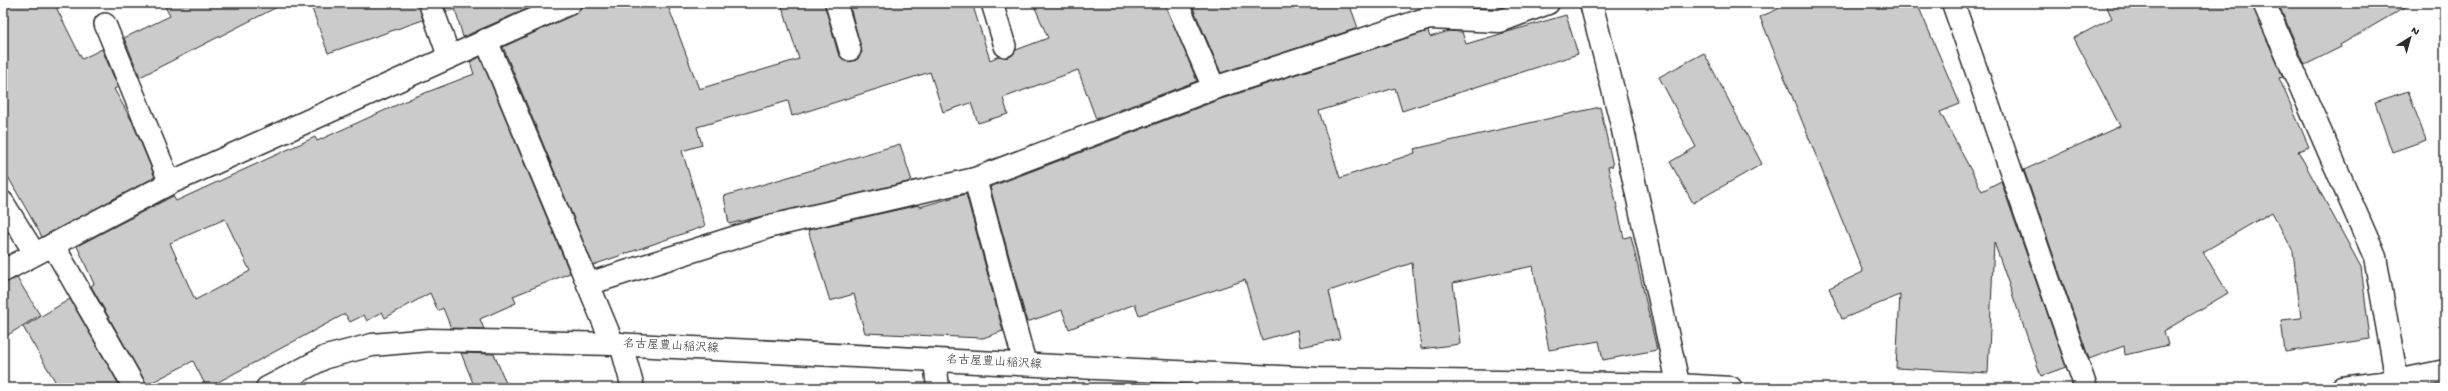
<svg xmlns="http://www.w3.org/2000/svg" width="2448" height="391" font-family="'Gochi Hand','Klee One',sans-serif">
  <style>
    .building { fill: #cbcbcb; stroke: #2b2b2b; fill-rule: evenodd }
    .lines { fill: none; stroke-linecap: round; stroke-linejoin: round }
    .lane-casing { stroke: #2b2b2b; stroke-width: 24 }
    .street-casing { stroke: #2b2b2b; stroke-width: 25 }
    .secondary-casing { stroke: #2b2b2b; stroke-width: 25 }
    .lane { stroke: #fff; stroke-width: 21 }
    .street { stroke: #fff; stroke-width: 22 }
    .secondary { stroke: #fff; stroke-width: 22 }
    .labels { text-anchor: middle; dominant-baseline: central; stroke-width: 3; stroke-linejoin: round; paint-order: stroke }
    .street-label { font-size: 12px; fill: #2b2b2b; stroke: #fff }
  </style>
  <rect width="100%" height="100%" fill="#fff"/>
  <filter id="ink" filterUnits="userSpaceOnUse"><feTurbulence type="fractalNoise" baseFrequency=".025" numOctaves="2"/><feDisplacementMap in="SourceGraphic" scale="8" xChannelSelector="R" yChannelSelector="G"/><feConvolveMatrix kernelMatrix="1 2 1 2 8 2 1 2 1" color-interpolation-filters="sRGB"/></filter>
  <g filter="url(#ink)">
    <g class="building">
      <polygon points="3,3 54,3 82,59 102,49 118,87 114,89 132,121 155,177 42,237 3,168"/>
      <polygon points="163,3 285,3 140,77 124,38 170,16"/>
      <polygon points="310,3 418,3 423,20 328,53"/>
      <polygon points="443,3 540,3 463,37 455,9 447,12"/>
      <polygon points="582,3 667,3 699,89 799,59 781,3 824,3 838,53 848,62 858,58 862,52 849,3 972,3 990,60 999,56 1009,57 1016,50 1048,38 1033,3 1165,3 1197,81 1096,119 1078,70 1003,98 1008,114 978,123 971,103 943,112 930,72 792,116 788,101 697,127 702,145 682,151 705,226 593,265 503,47 575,14 580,10"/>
      <polygon points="1191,3 1349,3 1358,28 1221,73"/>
      <polygon points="1791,3 1917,3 1960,104 1940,112 1982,191 2001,181 2066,367 2041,376 1994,242 1988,373 1896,368 1900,295 1842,319 1829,288 1863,272 1760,17"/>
      <polygon points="2105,3 2252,3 2283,77 2279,78 2309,147 2298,151 2361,267 2370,339 2285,352 2281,320 2301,318 2293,251 2272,212 2203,252 2228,293 2164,331 2168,345 2125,355 2124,346 2089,359 2024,170 2120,126 2074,38 2112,18"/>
      <polygon points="2278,3 2412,3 2340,45 2341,47 2305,65"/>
      <polygon points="1566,15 1578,54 1402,111 1395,88 1319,111 1340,178 1415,153 1414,149 1600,107 1613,166 1608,167 1624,238 1631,236 1657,350 1603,360 1599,341 1549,350 1533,266 1453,283 1460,344 1421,349 1412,263 1329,291 1340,339 1300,347 1297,330 1262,340 1245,280 1139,315 1135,304 1069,329 1062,310 1027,322 990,187 1218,100 1428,31 1430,37 1449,31 1462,32 1466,44"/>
      <polygon points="1704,53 1762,164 1693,203 1670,162 1696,147 1659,77"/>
      <path d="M 480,57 L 570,273 L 513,296 L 516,303 L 480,319 L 484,329 L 451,328 L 443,308 L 438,311 L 430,293 L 385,318 L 382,312 L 367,321 L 364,315 L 350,322 L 345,314 L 207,388 L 193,361 L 147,385 L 91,286 L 94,284 L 77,246 L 173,196 L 176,201 L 315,137 L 317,141 L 412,98 L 474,74 L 470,62 ZM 225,219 L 250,271 L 195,300 L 170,243 Z"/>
      <polygon points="2408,91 2426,140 2392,152 2375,102"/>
      <polygon points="900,144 912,181 729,224 724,196"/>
      <polygon points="966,194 1003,331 983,338 865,333 854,294 830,301 808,230 919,205 919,207"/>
      <polygon points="17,278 40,315 3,338 3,283"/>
      <polygon points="70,299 121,388 59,388 23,327"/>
      <polygon points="461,353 494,354 508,388 475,388"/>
    </g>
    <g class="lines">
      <defs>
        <g id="lane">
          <polyline points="836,3 850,50"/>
          <polyline points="992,3 1005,46"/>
          <polyline points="105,24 170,183"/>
          <polyline points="3,202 35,254"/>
        </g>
        <g id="street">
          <polyline points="430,3 449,56"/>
          <polyline points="1177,3 1214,88"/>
          <polyline points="1591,3 1621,121 1679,388"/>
          <polyline points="1953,3 2086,388"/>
          <polyline points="2264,3 2375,257 2397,381"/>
          <polyline points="486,40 588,284"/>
          <polyline points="975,179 1025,364"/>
          <polyline points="53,245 135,388"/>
          <polyline points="3,271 170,183 570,3"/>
          <polyline points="613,344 588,284 771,226 975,179 1214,88 1429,18 1500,21 1548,3"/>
          <polyline points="621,344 633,388"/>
          <polyline points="935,360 938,388"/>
        </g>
        <g id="secondary">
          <polyline points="267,388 326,357 372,345 430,340 613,344 1319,379 1678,385 1731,388"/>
          <polyline points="2342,388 2397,381 2445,371"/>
        </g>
      </defs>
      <use href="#lane" class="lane-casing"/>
      <use href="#street" class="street-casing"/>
      <use href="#secondary" class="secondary-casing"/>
      <use href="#lane" class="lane"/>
      <use href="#street" class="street"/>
      <use href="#secondary" class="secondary"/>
    </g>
  </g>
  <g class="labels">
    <g class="street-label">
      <text transform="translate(671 347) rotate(3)">名古屋豊山稲沢線</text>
      <text transform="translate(994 363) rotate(3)">名古屋豊山稲沢線</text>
    </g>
  </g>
  <rect width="2448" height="391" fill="none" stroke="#fff" stroke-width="16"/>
  <rect x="8" y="8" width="2432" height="375" fill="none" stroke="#2b2b2b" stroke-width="1.5" filter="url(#ink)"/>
  <g transform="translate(2410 38) rotate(37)" stroke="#ffffff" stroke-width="3" paint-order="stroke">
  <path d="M0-3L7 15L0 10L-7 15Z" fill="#2b2b2b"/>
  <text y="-6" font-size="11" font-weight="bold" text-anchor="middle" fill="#2b2b2b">N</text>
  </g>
</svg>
